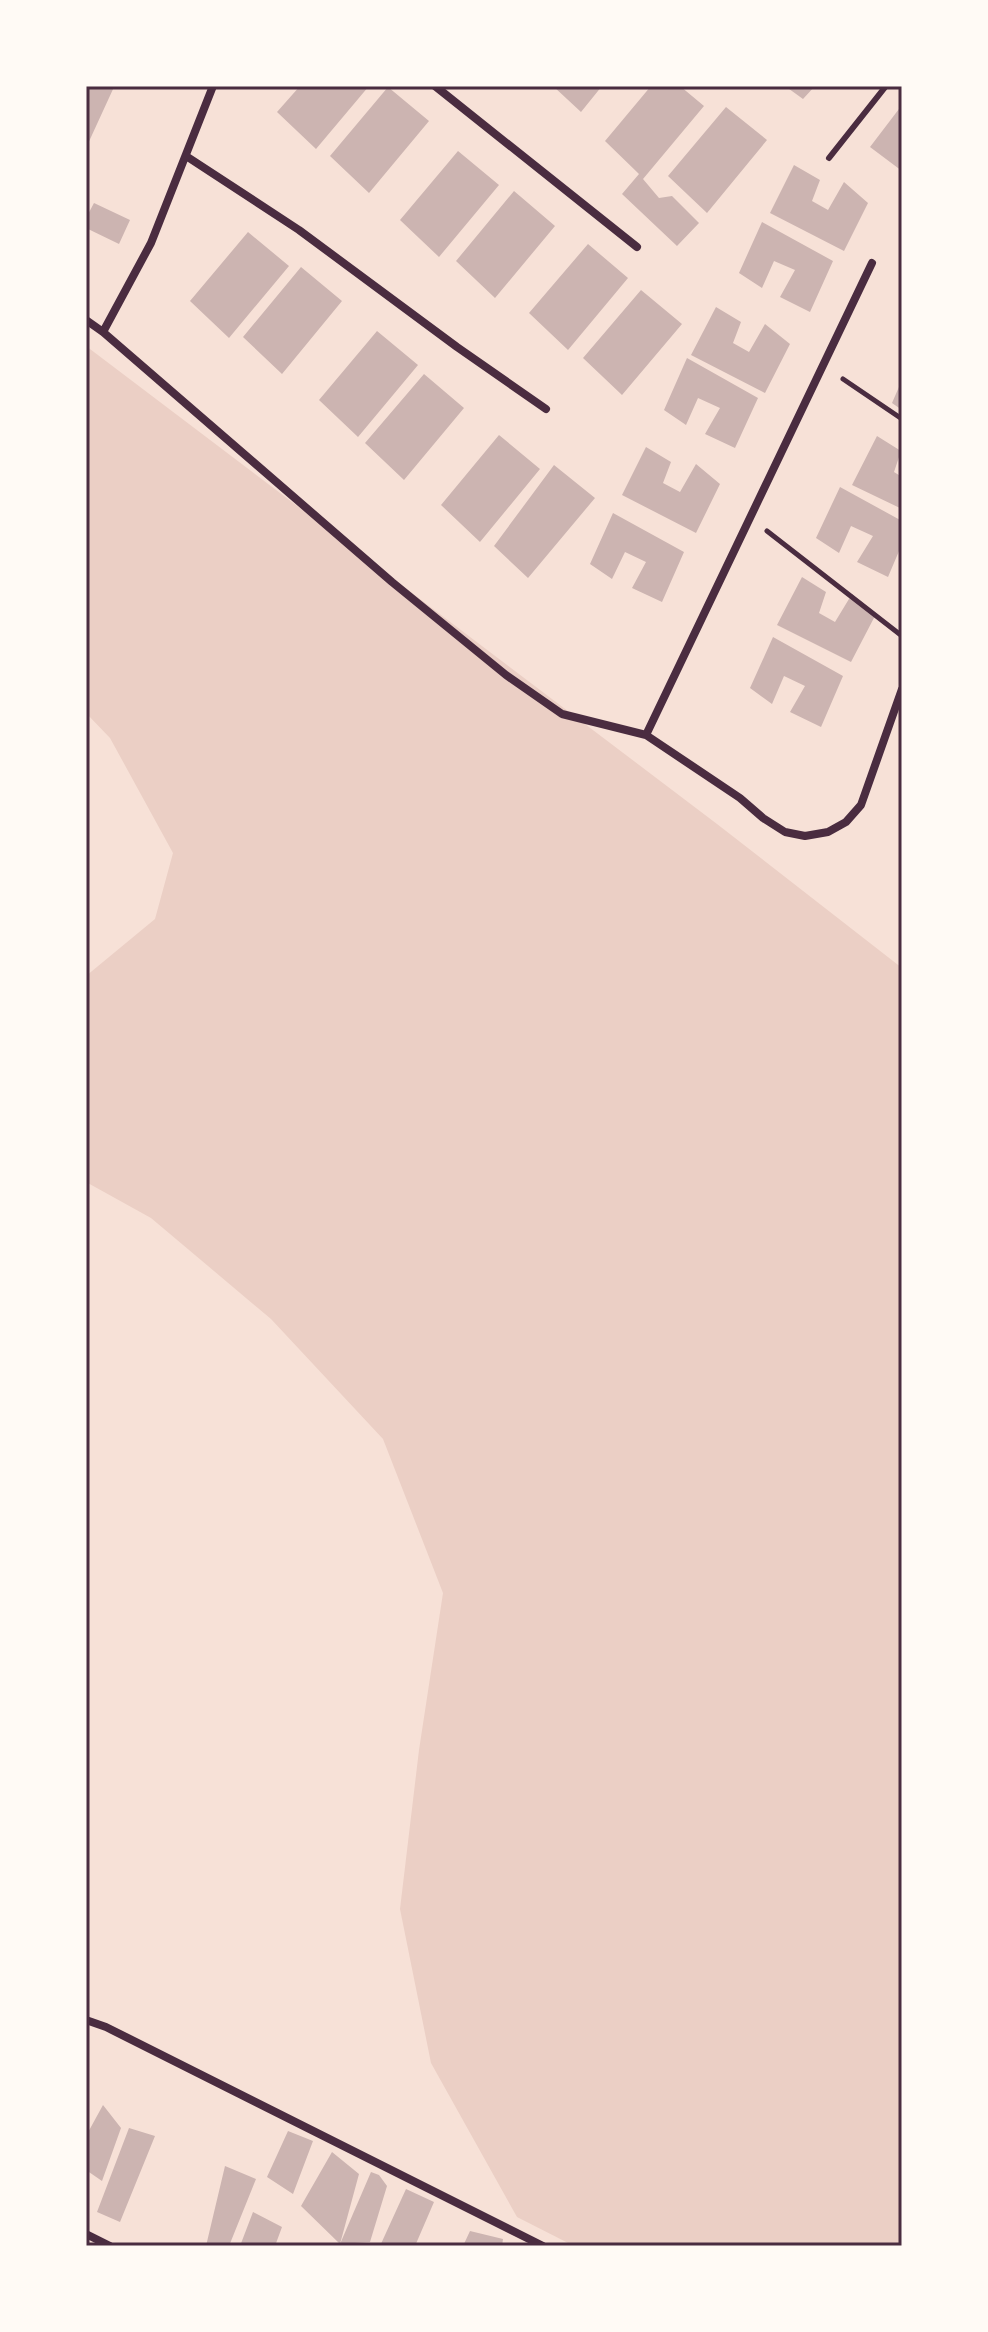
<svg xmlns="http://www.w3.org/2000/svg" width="988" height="2332" viewBox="0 0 988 2332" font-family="'Titillium Web',sans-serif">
	<rect width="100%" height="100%" fill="#f7e1d7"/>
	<path fill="#ebcfc5" d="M86 346 717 824 902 968V2246H574L517 2217 431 2063 400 1909 419 1750 443 1593 383 1439 271 1319 151 1218 86 1182V976L155 919 173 853 110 738 86 713Z"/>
	<path fill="#ccb4b1" d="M86 86 114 87 86 148Z
		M300 86H369L316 149 277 112Z
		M553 86H602L581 112Z
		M651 86H680L704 106 643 179 659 198 672 196 699 223 677 246 622 194 639 174 605 141Z
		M785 86H815L803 99Z
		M388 87 429 121 369 193 330 156Z
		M902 105V171L870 147Z
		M726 107 767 140 707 213 668 176Z
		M458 151 499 185 439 257 400 220Z
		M794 165 820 180 812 201 828 210 844 182 868 203 844 251 770 213Z
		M514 191 555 226 495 298 456 261Z
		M94 203 130 220 119 244 86 228V218Z
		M762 222 833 261 810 312 780 297 795 270 774 261 762 288 739 273Z
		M248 232 289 266 229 338 190 301Z
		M588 244 628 278 568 350 529 313Z
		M301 267 342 301 282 374 243 337Z
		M641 290 682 324 622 395 583 358Z
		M716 307 741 322 733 343 749 352 765 324 790 344 765 393 691 355Z
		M377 331 418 365 358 437 319 400Z
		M687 358 758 398 735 448 705 434 720 408 698 398 686 425 664 410Z
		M424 374 464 408 404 480 365 443Z
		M902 380V410L892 403Z
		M499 435 540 469 480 542 441 505Z
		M877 436 901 451 894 472 902 477V509L852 485Z
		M646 447 671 462 663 483 680 492 696 464 720 484 696 533 622 495Z
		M554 465 595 498 528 578 494 546Z
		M840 487 902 521V544L888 577 857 562 873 536 851 526 839 553 816 538Z
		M613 513 684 552 662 602 632 588 646 562 625 552 612 579 590 564Z
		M802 577 826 592 819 613 835 622 852 594 876 614 851 662 777 625Z
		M773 637 843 676 821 727 790 712 805 686 784 676 772 704 750 688Z
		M103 2105 121 2128 102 2181 86 2170V2136Z
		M129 2128 155 2136 120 2222 97 2212Z
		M288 2131 313 2141 293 2194 267 2177Z
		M332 2152 359 2174 340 2244 371 2172 379 2175 387 2186 370 2242 340 2244 301 2206Z
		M225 2166 256 2179 229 2246H206Z
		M406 2189 434 2202 415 2246H380Z
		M253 2212 282 2227 275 2246H240Z
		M470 2231 503 2239 502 2246H463Z"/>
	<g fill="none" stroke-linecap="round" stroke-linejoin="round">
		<path stroke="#4a2c40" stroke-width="5" d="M843 379 902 419
			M767 531 902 636"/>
		<path stroke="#4a2c40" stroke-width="6" d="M829 158 886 86"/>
		<path stroke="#4a2c40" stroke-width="8" d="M435 86 637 247
			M186 156 299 230 457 347 546 409
			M872 263 646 735 740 798 763 818 785 832 805 836 828 832 846 822 861 805 902 689
			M86 320 103 332 392 582 506 675 562 714 646 735
			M103 332 151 243 213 86
			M86 2020 106 2027 543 2246
			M86 2234 110 2246"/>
	</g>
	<rect width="988" height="2332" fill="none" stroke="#fffaf5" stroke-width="176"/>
	<rect x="88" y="88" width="812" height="2156" fill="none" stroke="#4a2c40" stroke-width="3"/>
</svg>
